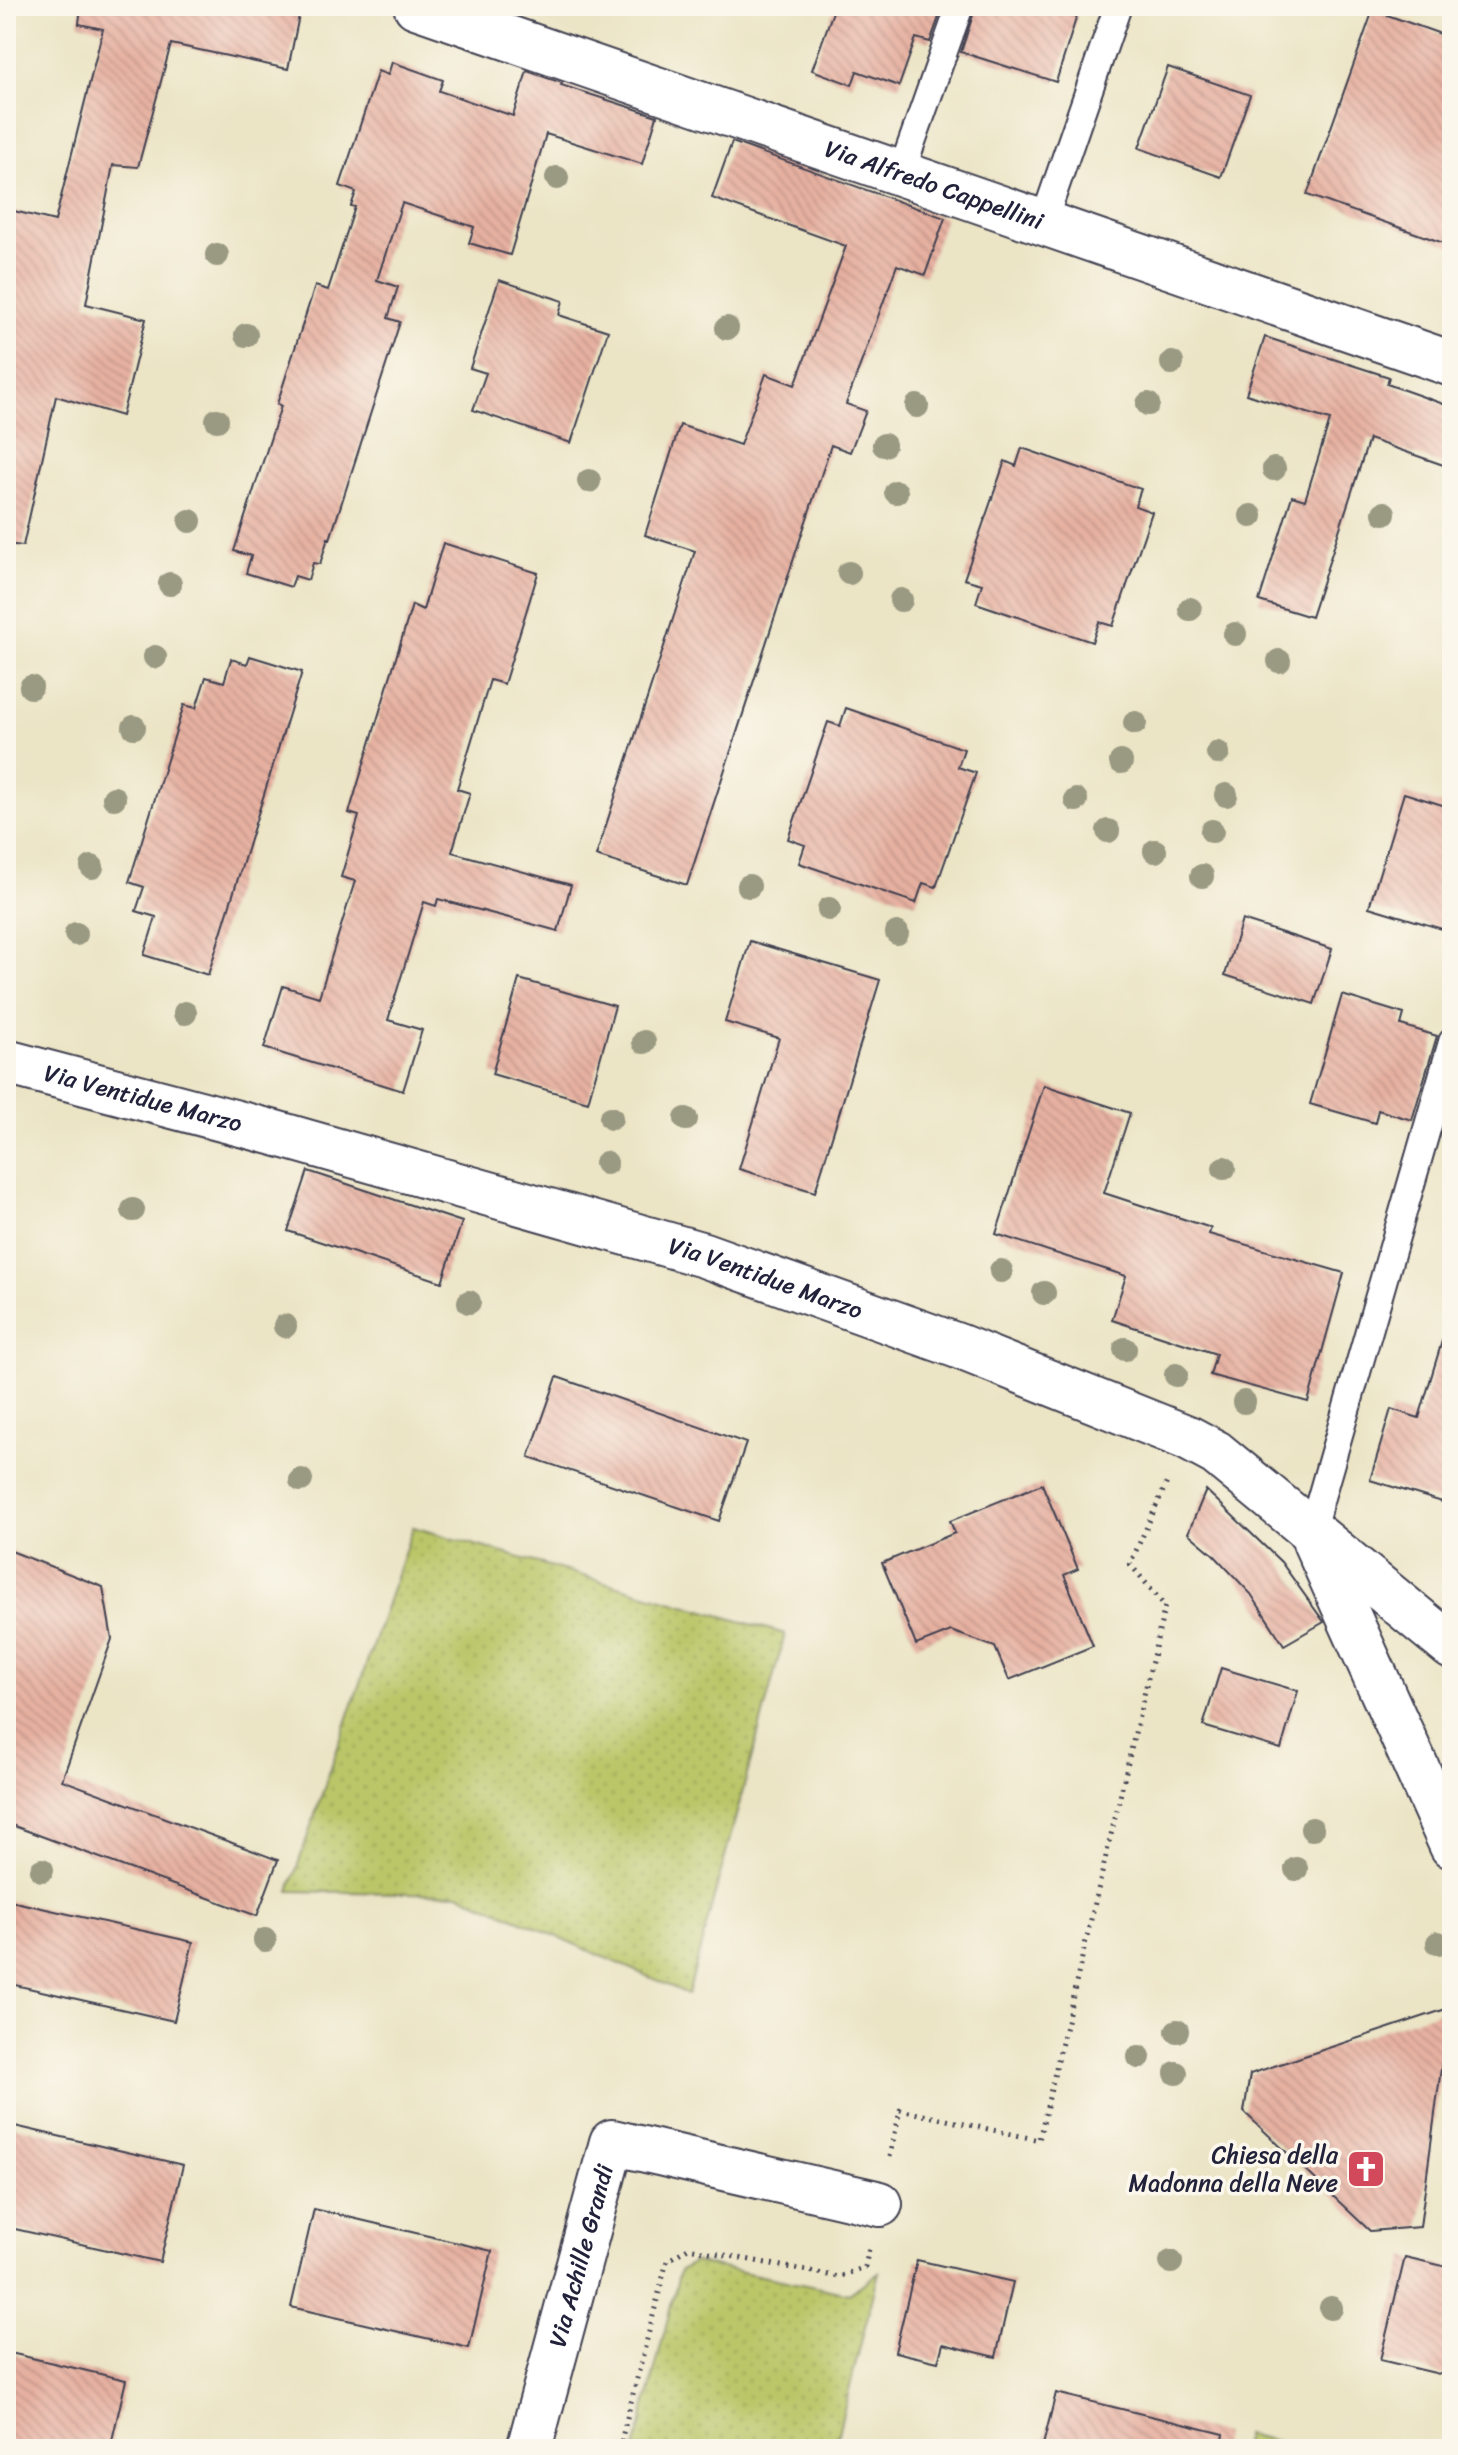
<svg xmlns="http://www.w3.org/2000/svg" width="1458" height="2455" viewBox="0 0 1458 2455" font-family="Sriracha,sans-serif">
	<defs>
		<pattern id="grass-dots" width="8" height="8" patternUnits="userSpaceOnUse" patternTransform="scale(2)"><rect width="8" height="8" fill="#bac668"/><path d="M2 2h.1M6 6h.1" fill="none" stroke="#a0aa5b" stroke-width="1.8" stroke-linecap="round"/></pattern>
		<pattern id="building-back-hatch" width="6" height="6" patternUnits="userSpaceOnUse" patternTransform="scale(2)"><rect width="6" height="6" fill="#e6b0a0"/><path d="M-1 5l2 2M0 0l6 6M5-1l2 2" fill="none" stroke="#c5978b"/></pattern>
	</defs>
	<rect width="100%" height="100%" fill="#fbf7ec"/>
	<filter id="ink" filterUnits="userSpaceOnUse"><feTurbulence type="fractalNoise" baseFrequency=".0125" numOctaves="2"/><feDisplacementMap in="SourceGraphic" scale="16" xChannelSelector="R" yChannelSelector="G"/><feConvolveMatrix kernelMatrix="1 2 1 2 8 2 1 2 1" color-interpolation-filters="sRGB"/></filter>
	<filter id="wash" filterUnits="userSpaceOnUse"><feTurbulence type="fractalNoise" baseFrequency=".006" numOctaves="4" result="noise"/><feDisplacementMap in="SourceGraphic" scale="32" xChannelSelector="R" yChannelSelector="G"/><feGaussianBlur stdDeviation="1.8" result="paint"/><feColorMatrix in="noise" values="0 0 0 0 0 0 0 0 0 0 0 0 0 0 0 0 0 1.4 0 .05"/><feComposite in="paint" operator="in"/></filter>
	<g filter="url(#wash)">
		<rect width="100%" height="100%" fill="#ebe4c5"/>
		<path fill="url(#grass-dots)" stroke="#6e7452" stroke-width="2" d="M413 1527 785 1634 688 1994 460 1894 289 1891Z
			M694 2262 849 2294 879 2272 834 2449H635L680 2270Z"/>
		<path fill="#bac668" stroke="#6e7452" stroke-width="2" d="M1245 2434 1309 2449H1242Z"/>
		<g id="blocks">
			<path fill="url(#building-back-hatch)" d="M81 6H301L288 69 171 44 138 167 113 165 86 304 146 319 122 416 56 396 23 546 6 544V209L55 221 103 29 79 24Z
				M835 6H943L930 42 916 38 899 86 857 71 852 85 812 70Z
				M976 6H1080L1056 82 961 52Z
				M1373 10 1452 38V246L1307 195Z
				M392 62 443 80 439 91 513 116 527 71 562 83 561 85 657 116 642 164 546 134 510 255 469 243 474 227 402 203 377 280 398 287 388 318 400 322 330 539 328 538 320 564 313 563 308 580 295 576 291 587 246 573 251 556 234 551 281 406 277 404 315 286 328 290 355 207 351 206 356 192 340 186 378 71 388 75Z
				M1168 67 1250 95 1221 177 1139 148Z
				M732 142 945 218 925 275 897 265 846 404 866 411 850 452 831 445 687 885 596 856 695 551 645 535 680 425 740 445 766 374 795 385 846 246 712 198Z
				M499 280 563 301 559 315 608 331 571 443 473 410 486 373 470 368Z
				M1265 337 1389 377 1387 384 1452 407V468L1369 439 1311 617 1259 601 1292 496 1305 500 1330 420 1246 394Z
				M1022 448 1141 489 1135 506 1152 512 1113 626 1099 622 1092 642 976 603 982 584 964 579 1005 461 1016 466Z
				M443 543 538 573 504 684 490 680 457 789 470 793 452 852 571 885 558 931 438 899 436 906 424 902 388 1020 422 1030 403 1091 264 1048 283 986 319 997 355 881 341 877 359 816 349 813 412 605 423 610Z
				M250 656 302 672 208 975 144 955 156 917 136 911 144 887 129 882 184 705 196 708 206 677 224 682 231 659 247 664Z
				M846 708 964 749 958 767 976 773 936 887 923 883 916 903 799 863 805 845 788 839 828 722 840 726Z
				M1404 793 1452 808V932L1369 907Z
				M1242 920 1332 949 1314 1004 1225 975Z
				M750 941 880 980 815 1192 739 1169 779 1038 725 1022Z
				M519 979 615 1006 588 1102 492 1074Z
				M1342 995 1404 1014 1401 1025 1437 1036 1412 1120 1378 1110 1375 1123 1310 1104Z
				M1044 1085 1130 1113 1104 1193 1211 1228 1209 1234 1344 1273 1308 1402 1210 1375 1216 1354 1112 1320 1126 1276 996 1234Z
				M308 1171 462 1222 442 1282 288 1231Z
				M1442 1341 1452 1343V1505L1370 1480 1391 1409 1419 1418Z
				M557 1377 746 1443 719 1521 529 1457Z
				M1042 1484 1078 1569 1064 1575 1093 1646 1009 1680 995 1647 951 1631 916 1645 882 1563 955 1533 950 1521Z
				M1206 1490 1281 1562 1324 1622 1284 1645 1251 1594 1213 1554 1188 1533Z
				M6 1549 103 1587 112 1639 62 1780 278 1860 257 1916 6 1823Z
				M1221 1668 1298 1691 1281 1749 1203 1726Z
				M6 1900 193 1942 174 2021 6 1983Z
				M1449 2008 1420 2227 1370 2231 1244 2112 1250 2074Z
				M6 2124 183 2165 160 2262 6 2227Z
				M314 2209 492 2251 469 2348 291 2307Z
				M1405 2257 1452 2268V2377L1380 2360Z
				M917 2260 1013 2282 996 2357 943 2344 938 2362 895 2352Z
				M6 2352 126 2380 110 2449H6Z
				M1056 2393 1224 2434 1222 2449H1042Z"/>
		</g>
	</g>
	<g filter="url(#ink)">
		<use href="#blocks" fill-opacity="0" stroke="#403f50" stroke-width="2"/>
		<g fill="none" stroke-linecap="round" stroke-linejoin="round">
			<defs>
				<path id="lane" d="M901 173 960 6
					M1043 223 1118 6
					M1311 1532 1452 1042"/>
				<g id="street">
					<path id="s1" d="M416 6 1452 364"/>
					<path id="s2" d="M6 1062 275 1133 704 1255 958 1346 1188 1438 1216 1453 1452 1647"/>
					<path d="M1315 1542 1452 1846"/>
					<path id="s3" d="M529 2449 612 2142 880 2204"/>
				</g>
			</defs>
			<use href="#lane" stroke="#403f50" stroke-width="30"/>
			<use href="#street" stroke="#403f50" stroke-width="48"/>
			<path stroke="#403f50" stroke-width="5" stroke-dasharray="2 6" stroke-linecap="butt" d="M890 2157 900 2110 1039 2140 1165 1606 1130 1564 1168 1480
				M619 2449 667 2261 688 2248 839 2277 865 2267 869 2248"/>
			<use href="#lane" stroke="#fff" stroke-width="26"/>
			<use href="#street" stroke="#fff" stroke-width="44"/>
		</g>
		<g fill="#9a9982">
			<circle cx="557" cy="178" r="12"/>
			<circle cx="217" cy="255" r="12"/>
			<circle cx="727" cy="328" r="12"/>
			<circle cx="246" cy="335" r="12"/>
			<circle cx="1172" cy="363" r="12"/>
			<circle cx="1148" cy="404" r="12"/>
			<circle cx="917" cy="406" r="12"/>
			<circle cx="217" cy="420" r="12"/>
			<circle cx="884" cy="445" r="12"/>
			<circle cx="1274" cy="469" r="12"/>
			<circle cx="589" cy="481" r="12"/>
			<circle cx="896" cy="492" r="12"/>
			<circle cx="1384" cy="513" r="12"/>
			<circle cx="1251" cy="516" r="12"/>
			<circle cx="190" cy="521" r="12"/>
			<circle cx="849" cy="573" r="12"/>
			<circle cx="170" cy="584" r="12"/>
			<circle cx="901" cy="600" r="12"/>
			<circle cx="1190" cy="609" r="12"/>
			<circle cx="1235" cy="634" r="12"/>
			<circle cx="155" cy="657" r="12"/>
			<circle cx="1279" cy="661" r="12"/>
			<circle cx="31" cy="687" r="12"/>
			<circle cx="1135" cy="723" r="12"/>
			<circle cx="134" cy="727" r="12"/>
			<circle cx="1218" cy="753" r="12"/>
			<circle cx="1121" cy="762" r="12"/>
			<circle cx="1226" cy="795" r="12"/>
			<circle cx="114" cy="798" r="12"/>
			<circle cx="1076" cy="800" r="12"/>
			<circle cx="1108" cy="831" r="12"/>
			<circle cx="1212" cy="831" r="12"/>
			<circle cx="1155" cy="851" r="12"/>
			<circle cx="92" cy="867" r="12"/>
			<circle cx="1202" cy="876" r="12"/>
			<circle cx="749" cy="886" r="12"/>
			<circle cx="829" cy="909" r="12"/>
			<circle cx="897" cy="933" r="12"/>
			<circle cx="76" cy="934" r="12"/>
			<circle cx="185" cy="1013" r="12"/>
			<circle cx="644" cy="1042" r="12"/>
			<circle cx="611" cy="1118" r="12"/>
			<circle cx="686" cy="1119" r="12"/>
			<circle cx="606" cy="1163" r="12"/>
			<circle cx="1224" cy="1168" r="12"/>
			<circle cx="133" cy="1210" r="12"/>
			<circle cx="1001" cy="1271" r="12"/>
			<circle cx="1044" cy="1293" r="12"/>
			<circle cx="469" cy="1302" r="12"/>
			<circle cx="285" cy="1326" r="12"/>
			<circle cx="1125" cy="1349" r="12"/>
			<circle cx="1176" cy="1375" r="12"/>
			<circle cx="1244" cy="1402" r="12"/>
			<circle cx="301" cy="1480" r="12"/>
			<circle cx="1312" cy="1829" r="12"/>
			<circle cx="1296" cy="1869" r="12"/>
			<circle cx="42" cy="1870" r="12"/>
			<circle cx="265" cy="1940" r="12"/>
			<circle cx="1438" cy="1943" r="12"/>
			<circle cx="1177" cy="2031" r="12"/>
			<circle cx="1139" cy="2057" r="12"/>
			<circle cx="1176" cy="2073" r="12"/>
			<circle cx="1171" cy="2262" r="12"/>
			<circle cx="1331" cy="2308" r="12"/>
		</g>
	</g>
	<defs>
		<symbol id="church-square" viewBox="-11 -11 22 22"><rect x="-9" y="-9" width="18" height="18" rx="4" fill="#d1495b" stroke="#fbf7ec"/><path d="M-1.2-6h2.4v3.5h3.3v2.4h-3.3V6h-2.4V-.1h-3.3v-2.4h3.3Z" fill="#fff"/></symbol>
	</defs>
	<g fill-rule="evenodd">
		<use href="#church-square" x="1344" y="2147" width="44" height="44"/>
	</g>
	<g text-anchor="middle" stroke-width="7" stroke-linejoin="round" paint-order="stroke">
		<g font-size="24" fill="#22223b" stroke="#fbf7ec">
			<text dy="8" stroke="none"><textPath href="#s1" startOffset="548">Via Alfredo Cappellini</textPath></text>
			<text dy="8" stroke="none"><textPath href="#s2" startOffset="142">Via Ventidue Marzo</textPath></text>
			<text dy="8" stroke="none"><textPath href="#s2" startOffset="790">Via Ventidue Marzo</textPath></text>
			<text dy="8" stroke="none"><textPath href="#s3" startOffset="200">Via Achille Grandi</textPath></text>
		</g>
		<g font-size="24" fill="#22223b" stroke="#fbf7ec" text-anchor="end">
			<text x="1338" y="2163">Chiesa della<tspan x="1338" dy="28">Madonna della Neve</tspan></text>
		</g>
	</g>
	<rect width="1458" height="2455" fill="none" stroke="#fbf7ec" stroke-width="32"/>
</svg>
